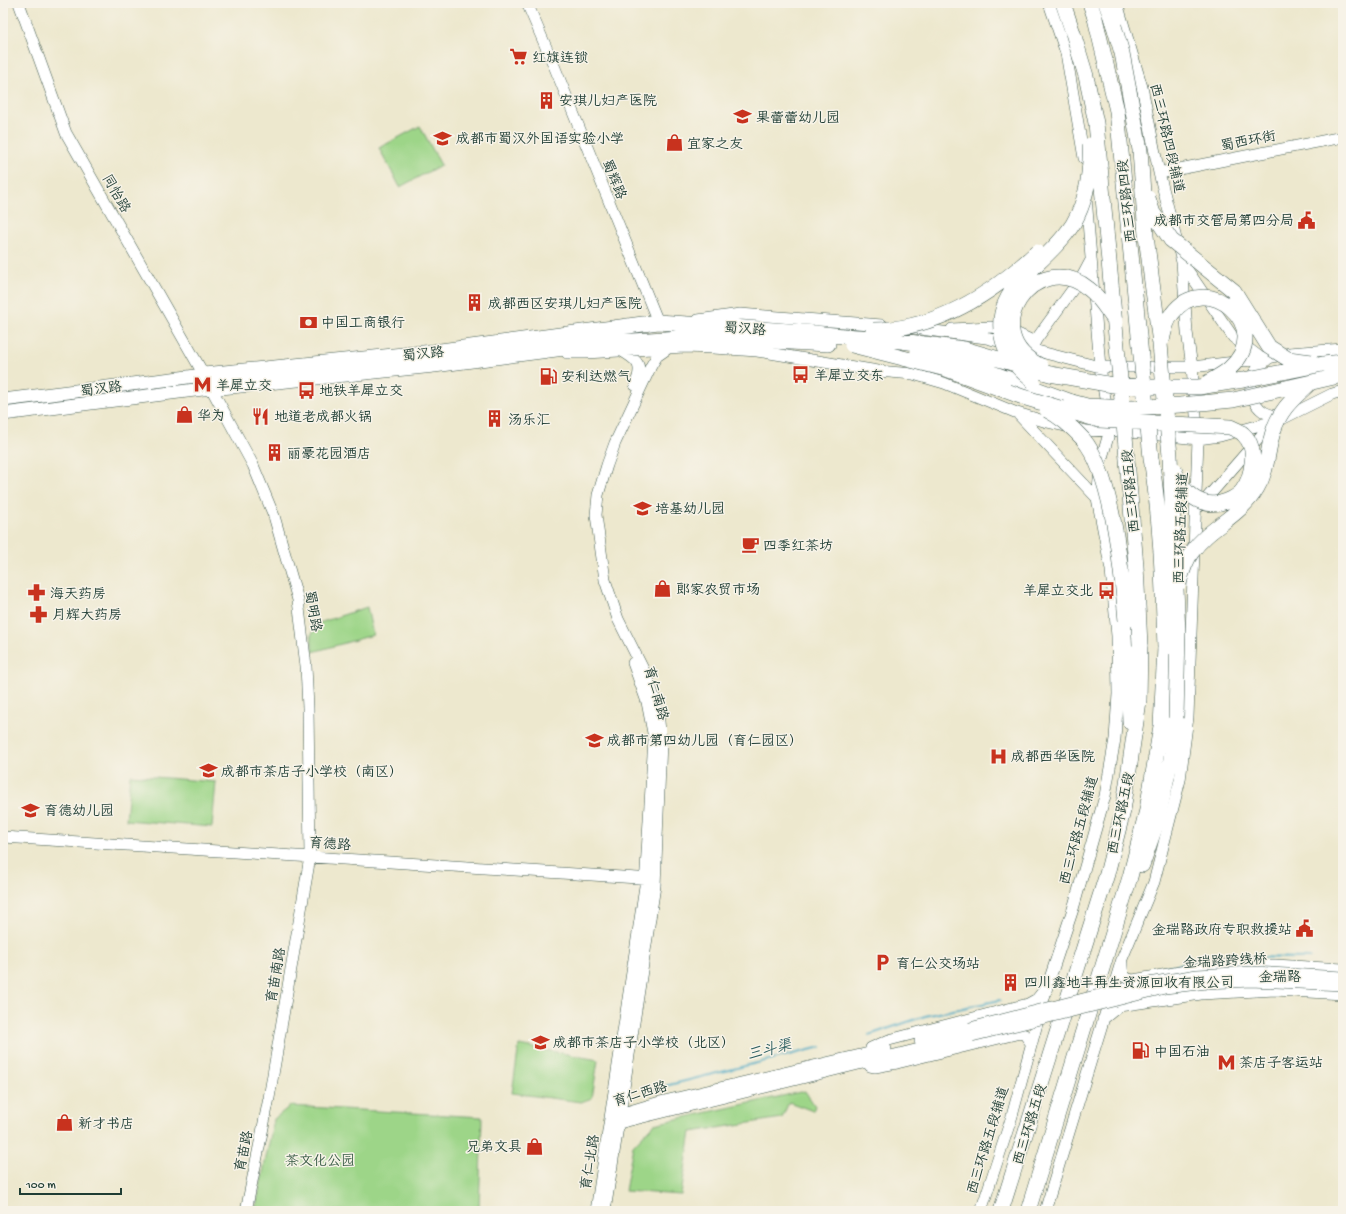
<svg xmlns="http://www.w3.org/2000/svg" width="1346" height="1214" viewBox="0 0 1346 1214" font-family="'Gochi Hand','LXGW WenKai TC',sans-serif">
	<rect width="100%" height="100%" fill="#f7f3e8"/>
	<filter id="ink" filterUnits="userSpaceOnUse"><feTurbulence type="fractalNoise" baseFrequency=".025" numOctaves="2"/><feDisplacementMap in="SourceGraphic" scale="8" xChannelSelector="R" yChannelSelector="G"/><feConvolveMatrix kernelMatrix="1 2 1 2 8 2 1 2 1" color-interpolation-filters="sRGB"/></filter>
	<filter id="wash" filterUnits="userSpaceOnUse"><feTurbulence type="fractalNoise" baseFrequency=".012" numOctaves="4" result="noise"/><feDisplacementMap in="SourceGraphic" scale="16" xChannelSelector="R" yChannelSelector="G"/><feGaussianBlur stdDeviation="0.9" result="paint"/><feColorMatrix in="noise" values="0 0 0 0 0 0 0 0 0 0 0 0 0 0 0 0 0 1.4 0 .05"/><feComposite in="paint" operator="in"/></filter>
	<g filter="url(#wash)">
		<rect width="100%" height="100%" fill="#ede8ce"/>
		<path fill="#9dd588" stroke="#5e895e" d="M420 126 441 165 400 187 379 148Z
			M367 607 373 635 313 652 311 635 319 623Z
			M130 775 216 782 212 827 126 820Z
			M519 1045 598 1060 592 1098 581 1102 512 1093Z
			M805 1091 815 1106 813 1111 789 1102 782 1118 691 1132 681 1195 625 1191 633 1146 654 1124Z
			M290 1106 482 1117 479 1211H255L274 1119Z"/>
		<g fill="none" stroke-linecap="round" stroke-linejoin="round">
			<path stroke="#44a9c4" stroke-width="2" d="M1163 967 1230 957 1310 958
				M869 1035 925 1016 1000 1000
				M653 1089 821 1047"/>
		</g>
	</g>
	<g filter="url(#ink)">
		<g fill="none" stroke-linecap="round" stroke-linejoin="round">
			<defs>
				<path id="secondary" d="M19 3 66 133 204 375 253 465 274 516 298 600 306 666 308 708 310 857 269 1098 246 1211
					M527 3 555 68 658 322
					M1049 3 1066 53 1084 158
					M1159 173 1343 137
					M1182 262 1233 337 1262 359
					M698 320 740 314 882 325
					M913 328 986 338 1100 367H1192L1269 358 1289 353 1343 349
					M952 329 990 327 1007 329 1035 342
					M1030 348 1083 275 1091 260
					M620 350C638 360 644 365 635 385
					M567 353H586L684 347 713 348 757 351 878 371 913 374 944 383 1017 413 1047 422 1087 431 1110 430 1198 439 1220 436 1282 419
					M1269 358C1263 363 1255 369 1252 377 1248 389 1253 405 1264 412 1270 415 1276 416 1282 419
					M1017 413 1097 498
					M1200 506 1266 430 1282 419 1332 394 1343 391
					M3 837 653 879
					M1122 963C1122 973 1123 979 1133 980L1221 965H1275L1343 969
					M1103 1019 1119 1006 1201 994 1275 990 1343 994
					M920 1041 970 1028
					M871 1048 889 1040 1028 1004 1037 999 1045 989
					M870 1066 875 1067 897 1063 1020 1033 1025 1035 1031 1043
					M613 1116 660 1102 886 1049
					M614 1120 619 1123 972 1036
					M596 1211 645 886 654 738 647 702 633 663
					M605 1211 655 886 661 742 658 711 649 681 618 619 605 580 596 515 598 495 607 465 615 443 651 366 657 356 670 347
					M981 1211 1012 1116 1047 987 1073 909 1105 796 1115 739 1118 694 1117 636 1111 570 1097 498 1101 461 1110 430 1100 367 1086 197
					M1045 1211 1122 959 1154 882 1180 780 1188 717 1198 439 1192 367 1187 332 1182 262 1159 173 1142 87 1117 3"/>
				<path id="primary" d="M3 400 204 375
					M3 414 211 388"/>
				<path id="highway" d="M1063 3 1073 33
					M1090 3 1095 18
					M1106 3 1114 26
					M204 375 433 352 658 322 805 332 843 336
					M1006 378 1072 402
					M211 388 434 365 603 343 680 338 735 339 828 344
					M1126 621 1130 722
					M1142 865 1157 822 1171 759 1176 718
					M1001 1211 1107 874 1123 811 1139 701 1140 645
					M1028 1211 1130 877 1147 810 1161 726 1165 648"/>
			</defs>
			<use href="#secondary" stroke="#3e574b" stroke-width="12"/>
			<use href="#primary" stroke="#3e574b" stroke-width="14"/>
			<use href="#highway" stroke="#3e574b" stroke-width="16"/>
			<use href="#secondary" stroke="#fff" stroke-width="11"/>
			<use href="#primary" stroke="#fff" stroke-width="13"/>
			<use href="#highway" stroke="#fff" stroke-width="15"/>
			<defs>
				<path id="secondary-bridge" d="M970 1028 1142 984 1197 975 1252 972 1343 977
					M972 1036 1165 988 1207 983 1251 981 1343 985"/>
				<path id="highway-bridge" d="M1095 18 1117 111 1151 458C1161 521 1163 585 1165 648
					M1114 26 1122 53 1140 150 1146 236 1160 344 1170 456 1178 633 1176 718
					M1073 33 1086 76 1096 123 1122 400 1136 566 1140 645
					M1148 198 1153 213 1171 240 1234 291 1269 347 1288 359 1312 362
					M873 330C936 330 993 293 1037 252
					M843 336 885 339 964 349 1050 374 1113 385 1150 387H1199L1243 380 1323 364 1343 362
					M1162 340C1164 331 1166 321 1172 314 1205 268 1276 326 1230 368 1224 374 1215 378 1207 383
					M852 345 946 369 1023 397 1099 420 1230 427C1234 429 1240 431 1243 434 1251 441 1254 453 1252 463 1251 473 1248 483 1242 491 1238 496 1232 499 1227 501 1201 511 1181 492 1174 469
					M918 351 962 362 1006 378
					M1041 366C974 335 1035 245 1089 289 1100 297 1108 312 1116 322
					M1033 381C999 355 988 317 1019 282 1037 263 1059 246 1073 224 1087 200 1091 172 1090 145
					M1072 402 1087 406 1131 408 1180 405 1233 400 1343 375
					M1047 410C1061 417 1072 427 1083 439 1113 474 1122 574 1126 621
					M1179 583C1182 572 1185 561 1192 552 1209 527 1240 517 1257 488 1268 470 1267 451 1273 432 1280 409 1293 399 1309 384"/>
			</defs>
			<use href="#secondary-bridge" stroke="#3e574b" stroke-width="12" stroke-linecap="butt"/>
			<use href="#highway-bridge" stroke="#3e574b" stroke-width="16" stroke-linecap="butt"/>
			<use href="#secondary-bridge" stroke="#fff" stroke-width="11"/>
			<use href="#highway-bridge" stroke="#fff" stroke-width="15"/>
		</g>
	</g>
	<defs>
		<symbol id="supermarket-bare" viewBox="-9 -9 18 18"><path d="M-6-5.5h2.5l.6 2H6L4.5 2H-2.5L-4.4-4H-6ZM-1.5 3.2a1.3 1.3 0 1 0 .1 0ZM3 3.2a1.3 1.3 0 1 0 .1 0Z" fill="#c8321e" stroke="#f7f3e8" stroke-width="2.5" paint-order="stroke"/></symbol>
		<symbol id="building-bare" viewBox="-9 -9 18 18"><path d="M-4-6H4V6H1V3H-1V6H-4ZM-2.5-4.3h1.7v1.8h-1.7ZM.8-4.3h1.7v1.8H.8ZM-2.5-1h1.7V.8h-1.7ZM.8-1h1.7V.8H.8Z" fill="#c8321e" stroke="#f7f3e8" stroke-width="2.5" paint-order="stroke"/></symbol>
		<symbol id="school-bare" viewBox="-9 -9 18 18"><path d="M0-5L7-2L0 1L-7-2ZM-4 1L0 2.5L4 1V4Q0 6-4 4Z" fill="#c8321e" stroke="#f7f3e8" stroke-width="2.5" paint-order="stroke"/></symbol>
		<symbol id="shop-bare" viewBox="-9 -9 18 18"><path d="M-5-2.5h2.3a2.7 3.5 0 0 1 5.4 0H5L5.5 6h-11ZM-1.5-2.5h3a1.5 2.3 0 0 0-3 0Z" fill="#c8321e" stroke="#f7f3e8" stroke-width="2.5" paint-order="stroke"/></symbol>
		<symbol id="civic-bare" viewBox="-9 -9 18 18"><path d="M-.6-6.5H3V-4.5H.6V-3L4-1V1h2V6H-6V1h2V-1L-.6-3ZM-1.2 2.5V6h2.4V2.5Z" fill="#c8321e" stroke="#f7f3e8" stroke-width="2.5" paint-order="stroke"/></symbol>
		<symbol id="bank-bare" viewBox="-9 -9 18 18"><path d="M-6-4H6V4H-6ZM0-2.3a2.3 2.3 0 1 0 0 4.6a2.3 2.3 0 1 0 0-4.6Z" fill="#c8321e" stroke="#f7f3e8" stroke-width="2.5" paint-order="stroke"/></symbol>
		<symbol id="bus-bare" viewBox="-9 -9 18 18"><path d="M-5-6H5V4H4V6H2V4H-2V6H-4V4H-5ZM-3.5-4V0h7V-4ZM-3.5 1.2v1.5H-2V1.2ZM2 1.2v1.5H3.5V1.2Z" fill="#c8321e" stroke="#f7f3e8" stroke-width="2.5" paint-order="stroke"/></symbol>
		<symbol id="fuel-bare" viewBox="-9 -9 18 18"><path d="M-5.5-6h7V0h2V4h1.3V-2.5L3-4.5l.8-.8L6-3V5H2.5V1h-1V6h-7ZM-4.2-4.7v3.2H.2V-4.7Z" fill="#c8321e" stroke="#f7f3e8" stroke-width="2.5" paint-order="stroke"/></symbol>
		<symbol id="metro-bare" viewBox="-9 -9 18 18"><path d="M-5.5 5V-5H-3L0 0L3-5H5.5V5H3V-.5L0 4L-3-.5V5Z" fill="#c8321e" stroke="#f7f3e8" stroke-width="2.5" paint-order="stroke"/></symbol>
		<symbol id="restaurant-bare" viewBox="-9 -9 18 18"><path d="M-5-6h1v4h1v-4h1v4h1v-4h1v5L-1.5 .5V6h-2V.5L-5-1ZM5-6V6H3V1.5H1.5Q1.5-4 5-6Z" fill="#c8321e" stroke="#f7f3e8" stroke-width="2.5" paint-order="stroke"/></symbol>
		<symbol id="cafe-bare" viewBox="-9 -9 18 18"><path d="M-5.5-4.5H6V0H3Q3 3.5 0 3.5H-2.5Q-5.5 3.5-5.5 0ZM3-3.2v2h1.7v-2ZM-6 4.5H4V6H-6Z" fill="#c8321e" stroke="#f7f3e8" stroke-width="2.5" paint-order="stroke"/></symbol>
		<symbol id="pharmacy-bare" viewBox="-9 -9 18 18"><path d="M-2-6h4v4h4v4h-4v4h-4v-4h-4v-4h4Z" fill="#c8321e" stroke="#f7f3e8" stroke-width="2.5" paint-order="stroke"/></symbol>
		<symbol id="hospital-bare" viewBox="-9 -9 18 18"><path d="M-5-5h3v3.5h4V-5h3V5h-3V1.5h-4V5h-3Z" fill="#c8321e" stroke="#f7f3e8" stroke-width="2.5" paint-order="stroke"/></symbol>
		<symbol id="parking-bare" viewBox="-9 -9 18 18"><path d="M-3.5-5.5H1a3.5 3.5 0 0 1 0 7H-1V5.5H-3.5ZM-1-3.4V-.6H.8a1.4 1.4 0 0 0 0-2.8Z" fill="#c8321e" stroke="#f7f3e8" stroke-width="2.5" paint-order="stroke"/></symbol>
	</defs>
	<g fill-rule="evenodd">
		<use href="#supermarket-bare" x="506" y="44" width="25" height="25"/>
		<use href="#building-bare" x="534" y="88" width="25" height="25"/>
		<use href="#school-bare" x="730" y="104" width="25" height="25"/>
		<use href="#school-bare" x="430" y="126" width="25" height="25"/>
		<use href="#shop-bare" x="662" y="130" width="25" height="25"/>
		<use href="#civic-bare" x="1294" y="208" width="25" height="25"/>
		<use href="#building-bare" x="462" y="290" width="25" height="25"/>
		<use href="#bank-bare" x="296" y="310" width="25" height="25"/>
		<use href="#bus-bare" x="788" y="362" width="25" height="25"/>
		<use href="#fuel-bare" x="536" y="364" width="25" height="25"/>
		<use href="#metro-bare" x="190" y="372" width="25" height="25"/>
		<use href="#bus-bare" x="294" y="378" width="25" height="25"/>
		<use href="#shop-bare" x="172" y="402" width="25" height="25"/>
		<use href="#restaurant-bare" x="248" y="404" width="25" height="25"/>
		<use href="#building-bare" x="482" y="406" width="25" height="25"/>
		<use href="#building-bare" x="262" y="440" width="25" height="25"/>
		<use href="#school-bare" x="630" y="496" width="25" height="25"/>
		<use href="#cafe-bare" x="738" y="532" width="25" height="25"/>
		<use href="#shop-bare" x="650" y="576" width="25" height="25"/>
		<use href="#bus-bare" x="1094" y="578" width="25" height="25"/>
		<use href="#pharmacy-bare" x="24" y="580" width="25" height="25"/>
		<use href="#pharmacy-bare" x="26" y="602" width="25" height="25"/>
		<use href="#school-bare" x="582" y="728" width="25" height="25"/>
		<use href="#hospital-bare" x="986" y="744" width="25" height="25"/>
		<use href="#school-bare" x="196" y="758" width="25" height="25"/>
		<use href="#school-bare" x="18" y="798" width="25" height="25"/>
		<use href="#civic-bare" x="1292" y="916" width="25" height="25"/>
		<use href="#parking-bare" x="870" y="950" width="25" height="25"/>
		<use href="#building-bare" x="998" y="970" width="25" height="25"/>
		<use href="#school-bare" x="528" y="1030" width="25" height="25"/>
		<use href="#fuel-bare" x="1128" y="1038" width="25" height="25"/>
		<use href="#metro-bare" x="1214" y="1050" width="25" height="25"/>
		<use href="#shop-bare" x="52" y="1110" width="25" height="25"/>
		<use href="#shop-bare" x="522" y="1134" width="25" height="25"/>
	</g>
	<g text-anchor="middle" stroke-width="3" stroke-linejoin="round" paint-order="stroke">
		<g font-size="14" fill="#1f3d34" stroke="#f7f3e8" text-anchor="start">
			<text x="532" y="62">红旗连锁</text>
			<text x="559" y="105">安琪儿妇产医院</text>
			<text x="756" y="122">果蕾蕾幼儿园</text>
			<text x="456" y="143">成都市蜀汉外国语实验小学</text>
			<text x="687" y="148">宜家之友</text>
			<text x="1294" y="225" text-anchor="end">成都市交管局第四分局</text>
			<text x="488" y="308">成都西区安琪儿妇产医院</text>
			<text x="321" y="327">中国工商银行</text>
			<text x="814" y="380">羊犀立交东</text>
			<text x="561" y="381">安利达燃气</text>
			<text x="216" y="390">羊犀立交</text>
			<text x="319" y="395">地铁羊犀立交</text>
			<text x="197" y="420">华为</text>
			<text x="274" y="421">地道老成都火锅</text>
			<text x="508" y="424">汤乐汇</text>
			<text x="287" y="458">丽豪花园酒店</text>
			<text x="655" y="513">培基幼儿园</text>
			<text x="763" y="550">四季红茶坊</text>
			<text x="676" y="594">郎家农贸市场</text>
			<text x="1093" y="595" text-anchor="end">羊犀立交北</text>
			<text x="50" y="598">海天药房</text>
			<text x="52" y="619">月辉大药房</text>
			<text x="607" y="745">成都市第四幼儿园（育仁园区）</text>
			<text x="1011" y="761">成都西华医院</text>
			<text x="221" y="776">成都市茶店子小学校（南区）</text>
			<text x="44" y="815">育德幼儿园</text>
			<text x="1292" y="934" text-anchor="end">金瑞路政府专职救援站</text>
			<text x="896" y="968">育仁公交场站</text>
			<text x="1024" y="987">四川鑫地丰再生资源回收有限公司</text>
			<text x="553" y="1047">成都市茶店子小学校（北区）</text>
			<text x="1154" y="1056">中国石油</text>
			<text x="1239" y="1067">茶店子客运站</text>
			<text x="78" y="1128">新才书店</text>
			<text x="522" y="1151" text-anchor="end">兄弟文具</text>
		</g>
		<g font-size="14" fill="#1f3d34" stroke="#f7f3e8">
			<text transform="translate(1168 138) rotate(77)" y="5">西三环路四段辅道</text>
			<text transform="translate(1248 140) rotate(-11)" y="5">蜀西环街</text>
			<text transform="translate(615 179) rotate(68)" y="5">蜀辉路</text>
			<text transform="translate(117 193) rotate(60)" y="5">同怡路</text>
			<text transform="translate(1126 201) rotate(-96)" y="5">西三环路四段</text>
			<text transform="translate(745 328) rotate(4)" y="5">蜀汉路</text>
			<text transform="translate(423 353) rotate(-6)" y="5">蜀汉路</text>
			<text transform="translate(101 388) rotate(-7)" y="5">蜀汉路</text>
			<text transform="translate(1130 491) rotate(-95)" y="5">西三环路五段</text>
			<text transform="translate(1180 528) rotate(-88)" y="5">西三环路五段辅道</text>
			<text transform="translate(314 611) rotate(80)" y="5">蜀明路</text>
			<text transform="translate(657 693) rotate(74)" y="5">育仁南路</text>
			<text transform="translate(1120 813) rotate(-78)" y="5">西三环路五段</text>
			<text transform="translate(1078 830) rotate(-75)" y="5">西三环路五段辅道</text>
			<text transform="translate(330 843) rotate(4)" y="5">育德路</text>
			<text transform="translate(1225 960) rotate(-3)" y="5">金瑞路跨线桥</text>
			<text transform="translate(275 975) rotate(-80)" y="5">育苗南路</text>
			<text x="1280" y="981">金瑞路</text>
			<text transform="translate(640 1093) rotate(-17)" y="5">育仁西路</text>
			<text transform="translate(1029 1124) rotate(-73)" y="5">西三环路五段</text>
			<text transform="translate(987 1140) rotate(-73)" y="5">西三环路五段辅道</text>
			<text transform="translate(243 1151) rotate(-78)" y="5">育苗路</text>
			<text transform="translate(589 1162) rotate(-81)" y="5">育仁北路</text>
		</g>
		<g font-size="14" fill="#385b45" stroke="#f7f3e8">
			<text x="320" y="1165">茶文化公园</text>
		</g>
		<g font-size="15" font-style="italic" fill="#2a5d5f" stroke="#f7f3e8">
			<text transform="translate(769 1049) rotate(-14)" y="5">三斗渠</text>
		</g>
	</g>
	<rect width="1346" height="1214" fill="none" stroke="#f7f3e8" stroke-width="16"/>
	<path d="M20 1188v6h101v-6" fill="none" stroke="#1f3d34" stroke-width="2"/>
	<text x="26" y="1188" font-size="12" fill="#1f3d34" stroke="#f7f3e8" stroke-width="3" paint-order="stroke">100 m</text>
</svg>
